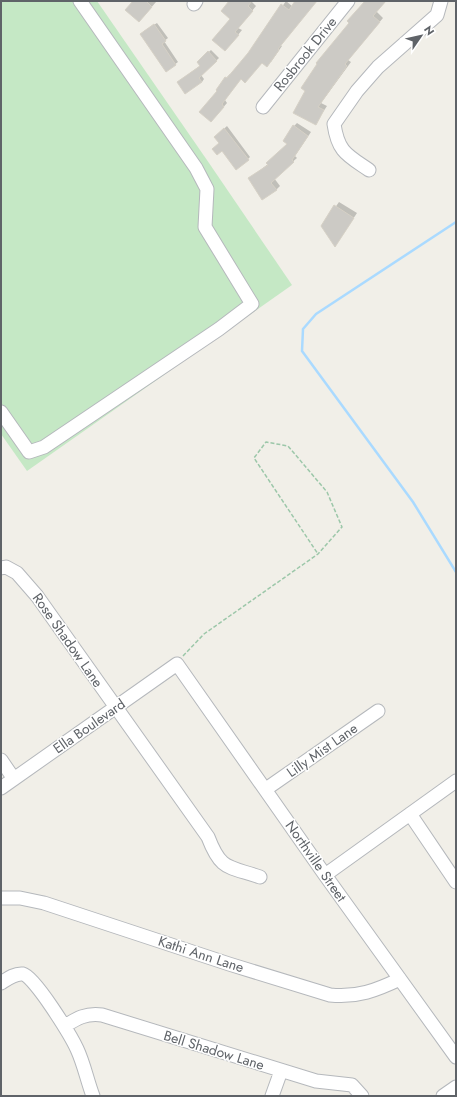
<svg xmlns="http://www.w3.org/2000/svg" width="457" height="1097" viewBox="0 0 457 1097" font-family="Jost,sans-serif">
	<rect width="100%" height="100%" fill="#f1efe8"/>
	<path fill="#c5e8c5" d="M1 1H97L209 163 292 285 27 471 1 434Z"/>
	<path fill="#0003" d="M134 1H154L156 2 143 17Z
		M231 1H251L256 6 238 28 242 30 229 46 232 19Z
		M286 1 292 6 297 1H316L280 45 282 46 271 62H262L241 78 225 100 227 103 214 118 218 90 226 78 230 74 231 75 249 54Z
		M367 1H386L376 11 383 18 348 60 351 62 321 103 327 106 315 124 295 112Z
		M157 23 168 38 164 41 178 62 166 71 144 31Z
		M211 50 219 58 201 75 204 79 202 82H178L201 65 198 62Z
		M297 123 311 132 295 156 297 158 274 178 280 186 276 190 249 179 268 164 288 144 294 126Z
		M227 126 250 157 248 159 221 143 215 137Z
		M339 202 357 213 335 246 322 226Z"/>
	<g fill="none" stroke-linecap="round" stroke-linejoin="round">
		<path stroke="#aadaff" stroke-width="2.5" d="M456 222 316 314 303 329 302 351 413 502 456 572"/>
	</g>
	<path fill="#cccac5" stroke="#d6d1c6" d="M133 1H146L152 7 139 22 125 10Z
		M229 1H252L248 6 253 11 235 32 239 35 225 51 212 40 230 19 221 11Z
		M295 1H317L278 49 279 50 267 67 262 63 245 83 241 79 222 104 224 107 211 122 199 112 217 91 216 90 225 77 227 78 248 53 281 4 289 10Z
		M365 1H386L373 16 380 22 345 64 347 66 318 107 324 110 316 125 293 113 305 91 301 88 317 64 316 63 349 23 347 21Z
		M154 24 166 41 162 44 176 65 166 72 140 34Z
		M208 51 217 61 199 78 202 82 185 94 177 82 200 66 197 62Z
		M293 125 308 136 292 160 294 162 271 183 277 190 262 200 248 178 268 165 266 163 287 144 283 141Z
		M224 128 249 160 236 170 222 151 217 155 212 149 219 143 214 137Z
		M334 205 354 218 335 247 321 226Z"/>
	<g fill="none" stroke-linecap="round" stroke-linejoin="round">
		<defs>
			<path id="minor" d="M194 4 196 1
				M263 107 348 1
				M369 170C347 155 338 152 334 124L357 91 378 67 437 15 441 1
				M1 412 29 452 44 447 219 329 252 304 205 227 207 189 196 168 80 1
				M1 568 6 567 17 573 37 596 208 837C221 871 228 866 260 877
				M1 760 14 779
				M1 788 177 664 325 875 456 1057
				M266 789 378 711
				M410 814 456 882
				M325 875 456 781
				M1 898H20L44 903 229 964 330 995C357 998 377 990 400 979
				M1 983C7 979 15 973 23 974 35 977 71 1036 77 1049 84 1064 87 1080 93 1096
				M65 1026C77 1018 86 1013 102 1015L316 1081 352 1085 362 1096
				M272 1096 281 1071
				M443 1096 456 1087"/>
		</defs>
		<use href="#minor" stroke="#b5b8bc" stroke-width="15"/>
		<path stroke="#9cc7a9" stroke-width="1.5" stroke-dasharray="4 2" stroke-linecap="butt" d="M183 656 204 634 318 554 342 527 327 492 288 446 266 442 254 458 318 554"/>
		<use href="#minor" stroke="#fff" stroke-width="13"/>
	</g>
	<g text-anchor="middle" stroke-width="3" stroke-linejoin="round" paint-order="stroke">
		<g font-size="14" fill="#5f6368" stroke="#fff">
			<text transform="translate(305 54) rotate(-51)" y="5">Rosbrook Drive</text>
			<text transform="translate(68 640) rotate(55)" y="5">Rose Shadow Lane</text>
			<text transform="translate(89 726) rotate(-35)" y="5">Ella Boulevard</text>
			<text transform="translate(322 750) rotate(-35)" y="5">Lilly Mist Lane</text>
			<text transform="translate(316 861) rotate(55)" y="5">Northville Street</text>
			<text transform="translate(201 954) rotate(18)" y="5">Kathi Ann Lane</text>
			<text transform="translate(214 1050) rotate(17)" y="5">Bell Shadow Lane</text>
		</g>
	</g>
	<rect width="457" height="1097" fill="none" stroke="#5f6368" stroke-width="4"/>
	<g transform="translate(421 36) rotate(56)" stroke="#ffffff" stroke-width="3" paint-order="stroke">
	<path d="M0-3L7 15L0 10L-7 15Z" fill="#5f6368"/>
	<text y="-6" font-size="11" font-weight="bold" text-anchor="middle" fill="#5f6368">N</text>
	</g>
</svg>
